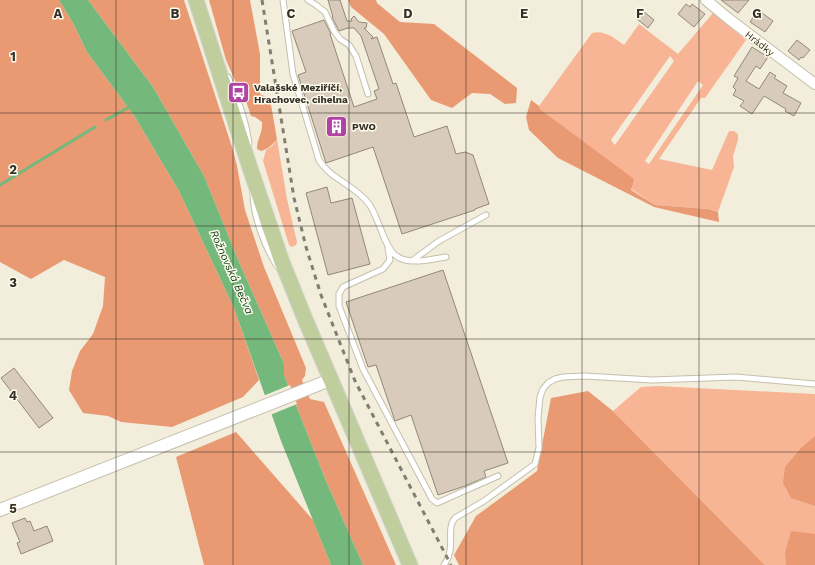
<svg xmlns="http://www.w3.org/2000/svg" width="815" height="565" viewBox="0 0 815 565" font-family="'Work Sans',sans-serif">
	<rect width="100%" height="100%" fill="#f3eedb"/>
	<path fill="#f8b595" fill-rule="evenodd" d="M713 13 746 40 705 98H701L659 159 712 170 729 131H734L738 134V140L733 156 734 167 718 212 708 209 655 205 631 189 633 179 540 109 539 106 592 33C605 30 614 38 624 45L639 24 678 54ZM670 56 674 61 615 145 611 140ZM698 81 703 85 649 164 645 161Z
		M277 139 287 199 297 242 296 245 292 247 289 245 263 161 266 150 273 145Z
		M658 386 815 394V565H765L613 411 641 387Z"/>
	<path fill="#e99a73" d="M0 0H59L73 23 87 52 135 117 179 191 234 308 259 380 243 397 172 427 121 422 108 416 83 413 69 390 72 371 80 351 93 334 103 306 105 277 64 260 31 279 0 262Z
		M88 0H184L233 150 237 166 245 210 264 267 306 368 305 376 302 380 310 399 324 402 396 565H363L326 481 284 375V364L239 262 204 176 153 87Z
		M209 0H250L260 54V94L270 99 277 139C272 145 268 149 261 151L257 149C257 138 263 133 262 122L255 117 251 116 242 89 237 85 226 60Z
		M348 0H376L377 3 400 22 434 24 517 88 516 103 505 104 490 94 472 93 452 108 431 100 384 34 351 7Z
		M531 100 539 106 540 109 634 179 631 190 655 205 708 209 718 212 719 222 654 207 558 158 529 130 526 117Z
		M588 391 613 411 765 565H459L454 555 476 516 537 471 551 398Z
		M236 432 313 520 331 565H204L176 457Z
		M815 436V506L791 498 783 483 785 467 801 448Z
		M791 531 815 534V565H786L785 553Z"/>
	<path fill="#74b87c" d="M59 0H88L153 87 204 176 239 262 284 364V375L326 481 363 565H331L281 441 234 308 179 191 135 117 87 52 73 23Z"/>
	<path fill="#f3eedb" d="M290 385 297 404 270 415 263 396Z"/>
	<g fill="none" stroke-linecap="round" stroke-linejoin="round">
		<path stroke="#74b87c" stroke-width="3" d="M106 120 131 106
			M0 185 95 127"/>
	</g>
	<path fill="#d8cbbb" stroke="#948879" d="M328 0H340L347 21H352L351 19 354 16 359 22 367 23 366 28H364L373 37 371 39 377 37 393 84 396 83 414 137 447 126 456 154 465 152 473 155 489 204 475 209V210L402 234 373 147 326 163 298 75 306 72 292 31 324 20 331 34H330L354 107 377 99 374 91 379 89 361 36 354 28H348L339 31 332 17H333Z
		M721 0H749L738 13Z
		M686 4 690 7 692 4 705 14 694 27 678 14Z
		M758 10 773 21 765 32 750 22Z
		M643 11 654 20 648 28 637 19Z
		M797 40 810 50 803 58 801 57 799 60 788 51Z
		M752 47 768 57 760 69 756 66 746 81 759 89 770 72 776 76 774 78 787 86 783 93 801 103 794 116 785 111 786 109 764 96 752 114 740 106 744 101 733 95 736 90 733 87 738 78 734 76Z
		M327 187 331 203 352 198 370 264 328 275 306 193Z
		M443 270 508 463 484 471 486 477 465 486 438 495 411 415 395 421 376 365 368 367 346 302Z
		M14 368 53 418 39 428 1 378Z
		M25 518 27 522 30 521 34 531 47 526 53 541 21 554 17 543 20 542 12 523Z"/>
	<g fill="none" stroke-linecap="round" stroke-linejoin="round">
		<defs>
			<path id="service" d="M283 0 293 74 319 160C330 179 355 185 369 204 378 216 385 248 395 255 408 266 431 259 446 257
				M308 0 316 5 325 12 334 31 340 39 349 45 356 56 368 94
				M228 77C238 98 246 121 249 143
				M253 193C253 216 265 247 277 266
				M388 248 390 260 383 269 343 287 339 294V306L363 369 432 499 437 503 498 476
				M413 260 439 241 486 215
				M444 565C457 548 445 529 455 518L484 501 535 464 539 448 538 418 540 397 543 389 548 383 555 379 563 377 585 376 652 380 736 377 815 384"/>
			<path id="minor" d="M706 0 729 19 815 84"/>
			<path id="tertiary" d="M0 510 330 380"/>
			<path id="primary" d="M196 0 250 168 282 262 305 319 410 565"/>
		</defs>
		<use href="#service" stroke="#c4c0ad" stroke-width="7"/>
		<use href="#minor" stroke="#c4c0ad" stroke-width="12"/>
		<use href="#tertiary" stroke="#c4c0ad" stroke-width="14"/>
		<use href="#primary" stroke="#d6d6d4" stroke-width="17"/>
		<use href="#service" stroke="#fff" stroke-width="5"/>
		<use href="#minor" stroke="#fff" stroke-width="10"/>
		<use href="#tertiary" stroke="#fff" stroke-width="12"/>
		<use href="#primary" stroke="#c0ce9e" stroke-width="15"/>
		<path stroke="#817e72" stroke-width="3" stroke-dasharray="5 5" stroke-linecap="butt" d="M262 0 294 198 306 247 321 295 355 381 451 565"/>
	</g>
	<path fill="none" stroke="#33312a" stroke-width="1" stroke-opacity="0.55" d="M116 0V565M233 0V565M349 0V565M466 0V565M582 0V565M699 0V565M0 113H815M0 226H815M0 339H815M0 452H815"/>
	<defs>
		<symbol id="bus-square" viewBox="-11 -11 22 22"><rect x="-9" y="-9" width="18" height="18" rx="4" fill="#af44a4" stroke="#fffcec"/><path d="M-5-6H5V4H4V6H2V4H-2V6H-4V4H-5ZM-3.5-4V0h7V-4ZM-3.5 1.2v1.5H-2V1.2ZM2 1.2v1.5H3.5V1.2Z" fill="#fff"/></symbol>
		<symbol id="building-square" viewBox="-11 -11 22 22"><rect x="-9" y="-9" width="18" height="18" rx="4" fill="#af44a4" stroke="#fffcec"/><path d="M-4-6H4V6H1V3H-1V6H-4ZM-2.5-4.3h1.7v1.8h-1.7ZM.8-4.3h1.7v1.8H.8ZM-2.5-1h1.7V.8h-1.7ZM.8-1h1.7V.8H.8Z" fill="#fff"/></symbol>
	</defs>
	<g fill-rule="evenodd">
		<use href="#bus-square" x="226" y="80" width="25" height="25"/>
		<use href="#building-square" x="324" y="114" width="25" height="25"/>
	</g>
	<g text-anchor="middle" stroke-width="3" stroke-linejoin="round" paint-order="stroke">
		<g font-size="10" fill="#33312a" stroke="#fffcec">
			<text transform="translate(760 43) rotate(38)" y="4">Hrádky</text>
		</g>
		<g font-size="10" font-weight="bold" fill="#33312a" stroke="#fffcec" text-anchor="start">
			<text x="254" y="91">Valašské Meziříčí,<tspan x="254" dy="12">Hrachovec, cihelna</tspan></text>
			<text x="352" y="130">PWO</text>
		</g>
		<g font-size="11" font-style="italic" fill="#11421b" stroke="#fffcec">
			<text transform="translate(232 272) rotate(66)" y="4">Rožnovská Bečva</text>
		</g>
	</g>
	<g font-size="13" text-anchor="middle" font-weight="bold" fill="#33312a" stroke="#fffcec" stroke-width="3" stroke-linejoin="round" paint-order="stroke">
		<text x="58" y="18">A</text>
		<text x="175" y="18">B</text>
		<text x="291" y="18">C</text>
		<text x="408" y="18">D</text>
		<text x="524" y="18">E</text>
		<text x="640" y="18">F</text>
		<text x="757" y="18">G</text>
		<text x="13" y="61">1</text>
		<text x="13" y="174">2</text>
		<text x="13" y="287">3</text>
		<text x="13" y="400">4</text>
		<text x="13" y="513">5</text>
	</g>
</svg>
